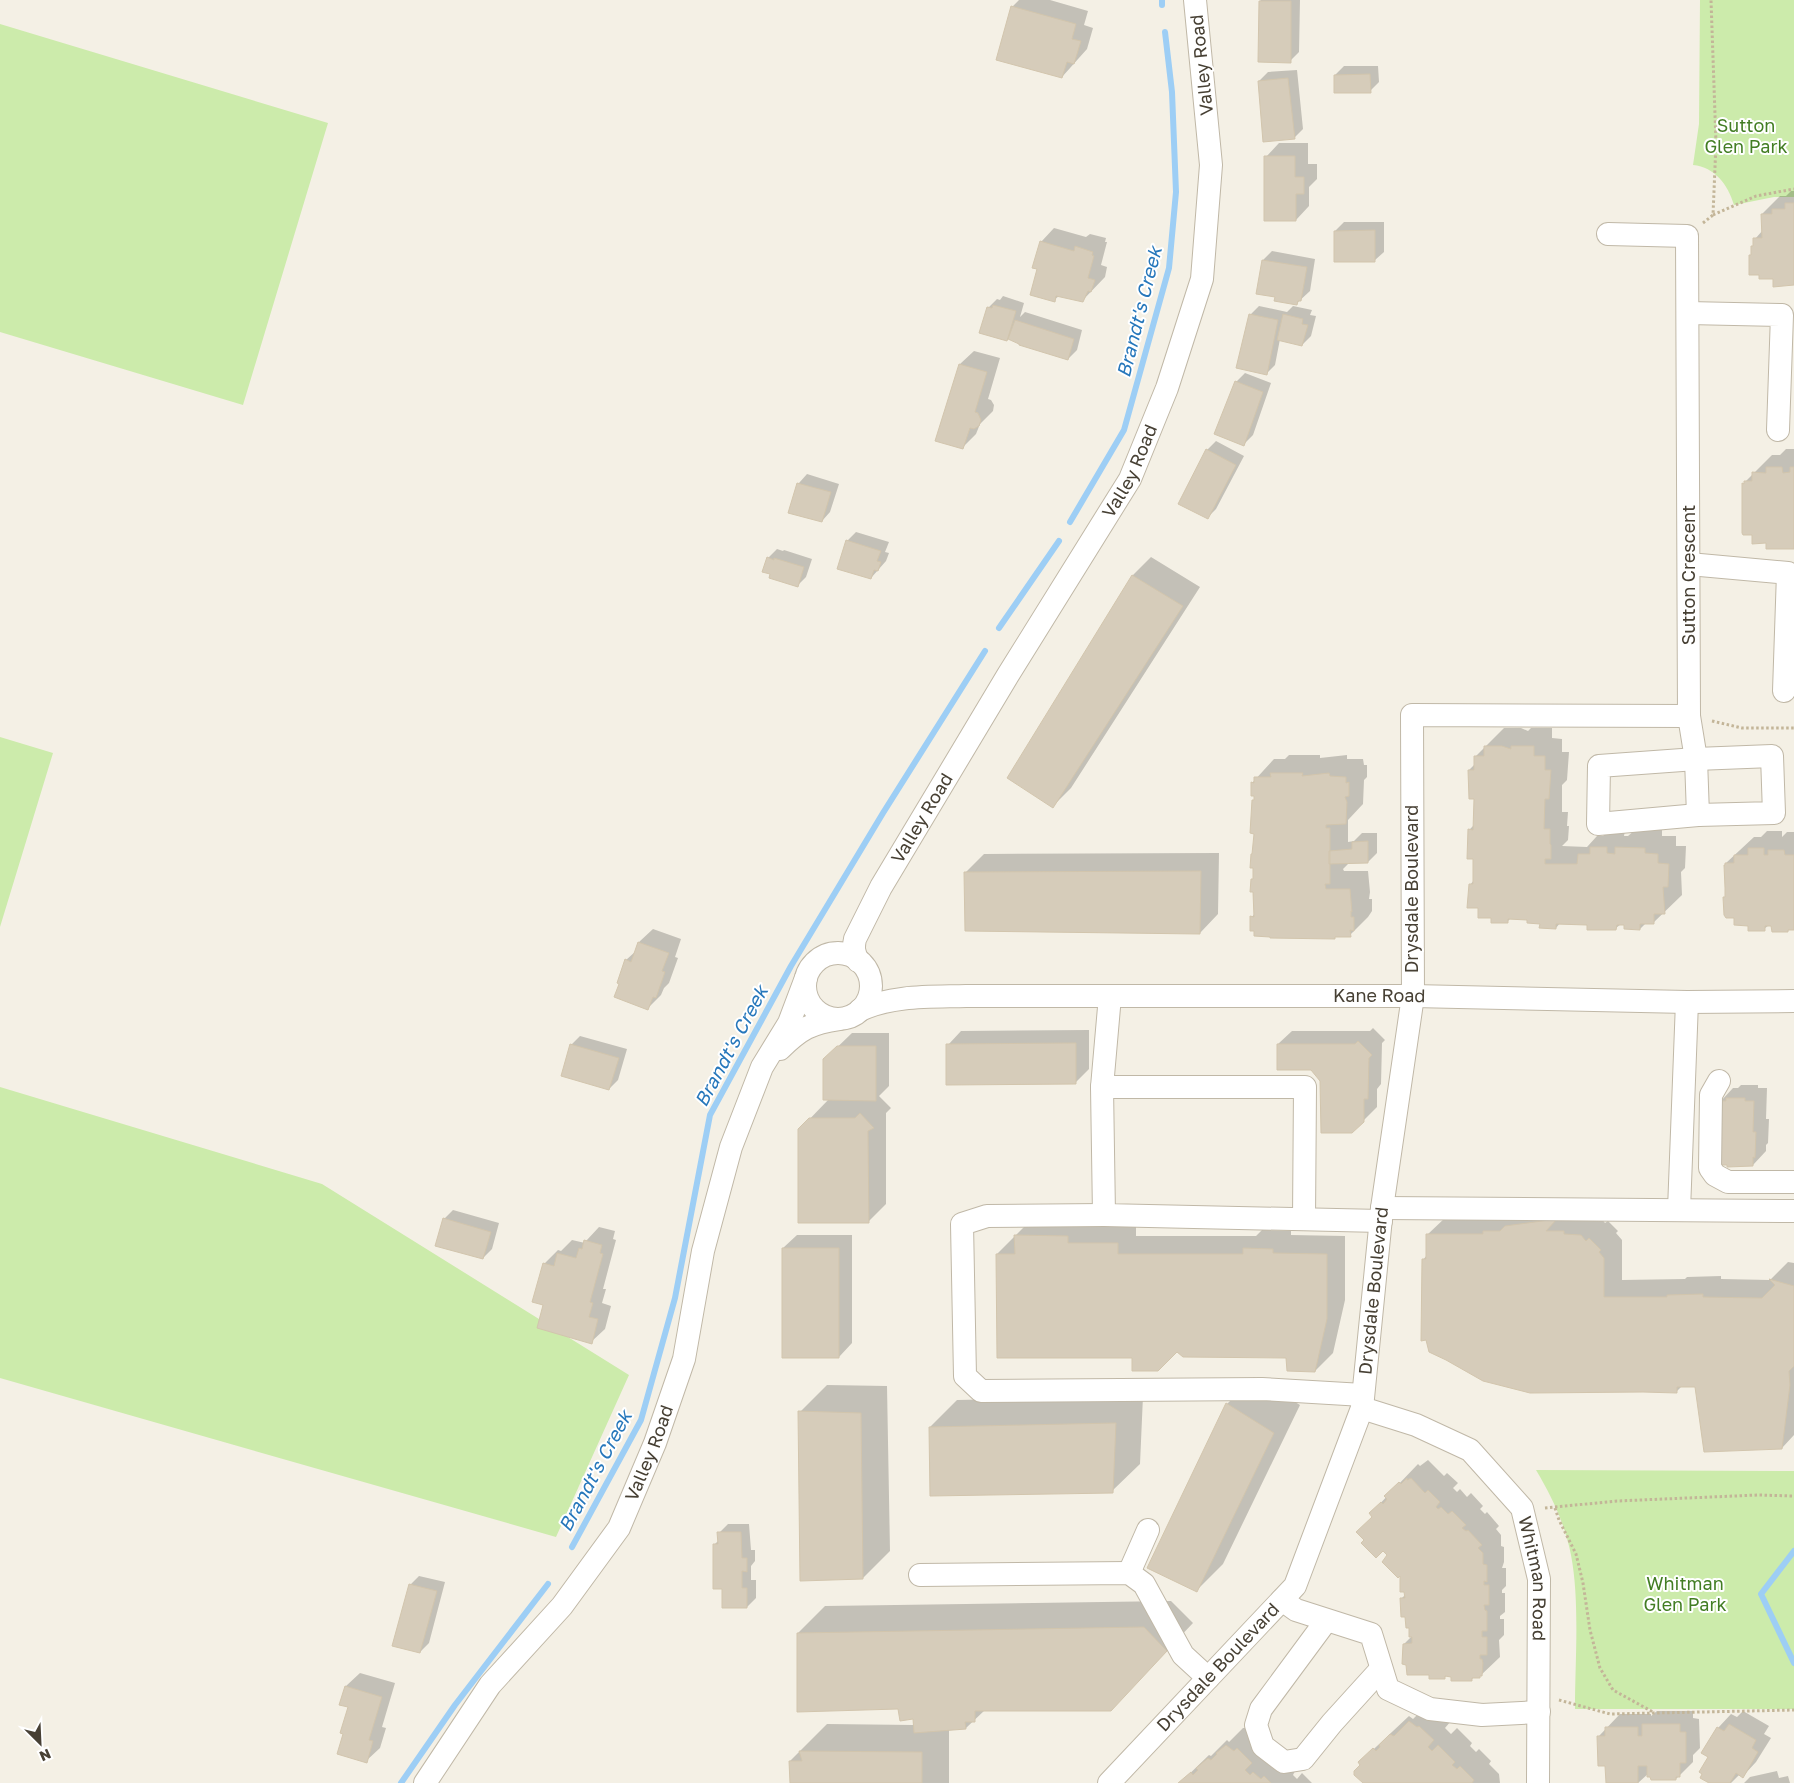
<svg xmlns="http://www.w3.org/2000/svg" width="1794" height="1783" viewBox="0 0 1794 1783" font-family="'Golos Text',sans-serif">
	<rect width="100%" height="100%" fill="#f4f0e5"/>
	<path fill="#ccebab" d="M1700 0H1794V197H1774L1734 205C1728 185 1715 167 1693 165L1699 124Z
		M0 24 328 123 243 405 0 332Z
		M0 737 53 753 0 927Z
		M0 1087 322 1184 629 1375 556 1537 0 1378Z
		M1536 1470 1794 1471V1709H1575C1575 1661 1580 1602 1571 1555 1565 1524 1552 1497 1536 1470Z"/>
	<path fill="#0003" d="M1019 0H1050L1088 11 1084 25 1093 28 1087 49 1062 77 1012 7Z
		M1261 0H1300L1299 52 1290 61 1260 1Z
		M1344 66H1378L1379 82 1370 91 1335 75Z
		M1297 70 1303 129 1294 138 1259 81 1268 72Z
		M1279 143H1308V164H1317V179L1309 187V206L1296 220 1266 157Z
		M1791 191H1794V284L1761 274 1750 256 1752 254V247L1755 244V239L1763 230 1762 214 1780 196H1786Z
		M1344 222H1384V252L1375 260 1335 231Z
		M1054 228 1086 237 1090 234 1106 238 1105 242H1107L1101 265 1107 267 1105 277 1082 301 1059 296 1054 300 1038 268 1041 242Z
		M1272 251 1315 259 1310 291 1297 303 1277 296 1263 260Z
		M1003 296 1024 303 1020 317 1025 312 1082 330 1077 350 1068 359 1009 338 1007 340 988 308 997 299 1000 300Z
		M1259 306 1287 312 1293 306 1312 310 1310 315 1316 316 1311 336 1302 345 1280 339 1275 365 1266 374 1250 315Z
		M974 351 1000 358 988 399 991 400 994 405 993 411 980 424 976 434 962 448 937 440 960 364Z
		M1245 373 1271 383 1253 435 1244 444 1236 382Z
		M1216 441 1244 456 1216 509 1207 518V450Z
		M1786 449H1794V548L1767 542 1743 484 1772 455H1780Z
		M807 474 839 484 830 512 822 521 790 512 799 483Z
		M856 532 889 542 885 552 889 553 886 561 871 578 847 541Z
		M777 549 783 551 784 550 812 559 806 577 797 586 771 573 768 558Z
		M1151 557 1200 587 1071 788 1053 806 1009 778 1133 575Z
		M1504 728H1521L1528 731 1531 728H1552V738L1562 739V752H1569L1567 780 1562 785V812H1568L1567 826H1569L1568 840 1562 846 1587 847 1597 836H1603L1610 829 1625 830 1624 836H1628L1635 830H1662V836H1676V846H1686L1685 868 1681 872 1682 895 1653 923H1646L1640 929 1625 924H1621L1616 928 1588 924 1560 923 1556 928 1528 918H1511L1507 922 1492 917 1479 907 1470 885 1474 880 1475 858 1469 830 1474 825 1475 798 1469 770 1475 764V757Z
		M1289 755H1320V758L1347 755V759H1363L1364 765H1367V777L1364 780 1363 804 1348 820V842L1354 841 1362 833H1377V853L1368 862H1348V864L1343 869 1344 871H1368L1370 892 1369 899H1372V911L1368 917 1350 935H1337L1334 938 1252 917 1255 913 1252 880 1254 878 1255 799 1252 783 1274 759H1285Z
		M1767 831H1782V837L1787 832H1794V929L1790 928 1788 931 1773 925H1769L1764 929 1749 925 1735 916 1726 896V863L1754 837H1761Z
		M1219 853 1218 914 1200 933 966 872 984 854Z
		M653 929 681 939 675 957 678 958 669 983 664 988 661 995 648 1008 626 960 636 951 639 942Z
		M1373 1028 1385 1040 1382 1043 1381 1084 1377 1089V1107L1352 1132 1321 1080 1311 1069 1278 1044 1292 1031H1370Z
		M1089 1030V1069L1075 1083 948 1045 961 1031Z
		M852 1033H889V1086L879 1096 891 1108 886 1113V1204L868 1222 800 1129 829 1099 824 1060Z
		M580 1036 627 1049 618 1080 609 1089 571 1045Z
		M1741 1085H1758V1088H1767L1766 1119H1769L1768 1143 1766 1145V1151L1753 1165 1720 1102 1733 1088H1738Z
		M453 1210 499 1223 492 1249 483 1258 444 1219Z
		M1034 1217 1136 1226V1236H1256L1262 1230 1291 1231V1235L1345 1236V1300L1333 1353 1315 1371 1287 1356 1177 1351 1133 1356 997 1254Z
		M1446 1217H1600L1605 1223 1608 1221 1618 1231 1616 1233 1622 1240V1280L1685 1279 1687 1277 1721 1276V1279L1770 1280 1788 1262 1794 1263V1435L1782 1448 1696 1386H1682L1676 1392 1423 1260 1427 1255V1235Z
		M599 1227 615 1231 613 1239 616 1240 603 1289H606L602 1303 611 1306 605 1329 591 1342 545 1304 544 1264 558 1250 561 1251 572 1240 585 1243 586 1241Z
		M797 1235H852V1343L839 1357 783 1248Z
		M1254 1377 1300 1405 1223 1564 1196 1591 1227 1404Z
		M827 1385 887 1386 890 1551 863 1578 800 1412Z
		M1143 1396 1140 1464 1112 1491 930 1427 957 1400Z
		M1428 1460 1444 1476 1447 1473 1458 1483 1453 1488 1457 1492 1460 1489 1467 1497 1471 1493 1483 1506 1480 1509 1485 1514 1487 1512 1499 1526 1496 1529 1501 1535V1546L1504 1547V1562L1502 1568H1506V1586L1502 1590V1593H1505V1612L1500 1616V1619H1504V1635L1499 1640 1500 1657 1479 1677 1475 1676 1471 1680 1452 1675H1447L1444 1678 1430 1674 1404 1644 1413 1635 1402 1598 1406 1594 1402 1573 1388 1555 1371 1513 1418 1464 1420 1466Z
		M728 1524H749L751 1550H755V1561L751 1566V1580H756V1598L747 1607 723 1588 715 1544 719 1540V1533Z
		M419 1576 445 1582 429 1643 420 1652 410 1585Z
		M1171 1601 1193 1623 1137 1682 985 1710 966 1728 949 1729V1783H791L790 1761 827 1724 914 1725V1718L798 1633 825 1606Z
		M360 1673 395 1683 382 1727 386 1728 380 1748 366 1761 345 1733 349 1706 346 1686Z
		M1428 1704 1451 1721 1445 1728 1451 1734 1457 1728 1472 1743 1470 1746 1476 1752 1479 1749 1491 1761 1489 1764 1499 1774 1500 1783H1365L1362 1765 1360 1762 1409 1716 1413 1719Z
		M1657 1711H1693V1718L1699 1719 1700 1748 1693 1755V1762L1676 1779 1649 1773 1638 1783H1607V1765L1599 1736 1620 1714H1651V1716Z
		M1743 1711 1769 1726 1764 1734 1771 1738 1756 1762 1743 1776 1740 1774 1731 1783H1711L1710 1757 1718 1728 1731 1714 1737 1717Z
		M1243 1728H1247L1295 1771 1293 1775 1297 1779 1302 1773 1312 1783H1180L1209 1755 1211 1756 1227 1740 1229 1742Z
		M1777 1771 1779 1778 1788 1776 1790 1783H1744L1750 1777Z"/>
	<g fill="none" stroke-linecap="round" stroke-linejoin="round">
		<path stroke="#9dcef5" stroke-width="6" d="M1162 0V5
			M1070 522 1124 430 1169 268 1176 192 1172 92 1165 32
			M999 628 1059 541
			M572 1547 641 1420 675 1298 710 1115 791 966 883 813 985 651
			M1794 1551 1761 1594 1794 1663
			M401 1783 455 1705 548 1584"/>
	</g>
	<path fill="#d6ccba" stroke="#d2c5ad" d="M1259 1H1291V63L1258 62Z
		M1011 6 1076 24 1072 39 1081 41 1074 64 1067 62 1062 78 996 60Z
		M1370 74 1371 93H1334V75Z
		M1288 78 1295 139 1263 142 1258 81Z
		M1264 156H1295V177H1304V194H1296V221H1264Z
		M1785 203H1794V285L1773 287V279H1759V275H1749V255H1751V246H1753V238H1762L1761 214H1772V209H1785Z
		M1375 230V262H1334V231Z
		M1040 241 1074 251 1075 246 1093 252 1092 255 1094 256 1088 278 1095 280 1091 292 1088 291 1083 302 1056 296 1055 302 1030 295 1037 269 1032 268Z
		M1262 260 1307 267 1301 301H1298L1297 305 1274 301 1275 297 1256 294Z
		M993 305 1016 311 1007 341 979 333 987 307 992 308Z
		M1249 314 1278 320 1267 375 1236 368Z
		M1283 314 1303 319 1302 324 1308 325 1302 346 1277 340Z
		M1015 320 1074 339 1068 360 1019 345V344L1008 339Z
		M959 364 987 372 975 412 978 413 981 420 979 426 974 429 970 428 963 449 935 441Z
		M1235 381 1263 392 1244 446 1214 434Z
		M1206 449 1236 465 1208 519 1178 504Z
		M1766 467H1782L1783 473 1790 472V467H1794V549H1766V543L1752 544V535H1743L1742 533V483L1744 484V481H1752V472L1766 473Z
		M797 483 831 492 822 522 788 513Z
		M846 540 881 551 877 561 881 562 878 571 874 570 871 579 837 569Z
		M767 557 774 560V558L804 567 798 587 769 578 770 574 762 572Z
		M1132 575 1183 606 1053 808 1007 778Z
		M1484 746H1502L1511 749V746H1534V756H1545V770H1551L1549 799H1545L1544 829H1550V844L1551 845V859H1545V864H1577L1578 854H1590V847H1607V853L1615 854V847L1645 848V853L1658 854V863L1669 864 1668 887H1663L1665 914H1654V924H1640V930L1624 929V925H1617L1616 930H1587V925L1556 924V929L1539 928 1540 924 1527 923V920L1508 919V923H1491V918H1478V908H1467L1469 884H1473V859H1467L1468 829 1473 830 1474 799H1469L1468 770H1474V756H1484Z
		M1270 773H1303L1302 776 1329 773 1330 776 1346 777V783L1349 782V796L1345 797 1347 802 1346 824 1326 825V828H1330V884H1325L1326 889H1350L1352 912 1351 911V917H1354V931L1350 930 1351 937H1335V939L1270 938V937L1254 936V931H1250V916L1254 917 1253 892H1250L1251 879H1253V868H1250L1251 854H1252L1254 834 1250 833 1252 800H1254V796H1251V782L1254 783V777H1271Z
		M1368 841V863L1329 864V851L1352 849V842Z
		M1748 848H1764V855H1768V850H1784L1785 855H1794V930H1788V932H1772L1771 926H1765V931H1748V926L1734 925V918H1726L1724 915 1723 897H1725V888L1724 865H1725V863H1734V855H1748Z
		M1201 871 1200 934 965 931 964 872Z
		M638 942 669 953 662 971 665 972 656 998 653 997 648 1010 614 997 619 984 617 983 625 959 631 962Z
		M1358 1041 1372 1055 1369 1058 1368 1099H1364V1122L1352 1133H1321L1320 1081 1311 1070H1277V1044H1355Z
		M1076 1043V1084L946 1085V1044Z
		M570 1044 619 1058 609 1090 561 1076Z
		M837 1046H876V1101L823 1100V1059Z
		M1726 1098H1745V1101H1754L1753 1132H1756L1755 1158 1753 1157V1166L1727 1167V1165H1718V1101H1726Z
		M860 1113 874 1128 868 1131 869 1223H798V1129L809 1118H855Z
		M443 1218 491 1232 483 1259 435 1246Z
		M1557 1219 1546 1231H1564V1234L1581 1235 1586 1241 1589 1238 1601 1250 1599 1252 1604 1258V1297H1667V1295L1703 1294V1297L1762 1298 1775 1285 1769 1279 1794 1286V1366L1789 1371 1790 1385 1782 1449 1704 1452 1695 1387H1677V1393L1643 1392 1530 1393 1483 1381 1446 1360 1429 1352 1426 1340 1421 1341 1422 1259H1426V1234H1483V1231H1500L1505 1226Z
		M1014 1235 1068 1236V1243H1118V1254H1243V1248L1273 1249V1253L1327 1254V1319L1315 1372 1287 1371 1286 1358 1183 1357 1177 1352 1158 1371H1132V1358H997L996 1254H1015Z
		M584 1240 602 1245 600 1253 603 1254 590 1302 593 1303 589 1317 598 1319 592 1344 537 1328 543 1305 532 1302 543 1263 554 1266 557 1253 576 1258 579 1248 582 1249Z
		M782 1248H839V1358H782Z
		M1226 1403 1274 1433 1197 1592 1147 1568Z
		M798 1411 861 1413 863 1579 800 1581Z
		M1116 1423 1113 1493 930 1496 929 1427Z
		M1407 1478V1480L1411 1478 1425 1493 1428 1490 1440 1502 1436 1507 1438 1509 1441 1507 1448 1514 1452 1511 1466 1525 1462 1528 1466 1531 1468 1530 1482 1545 1478 1548 1483 1553V1564L1487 1565V1582L1484 1581V1585H1489V1605H1484L1485 1610 1487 1611V1631H1482V1637H1487V1655H1480V1659H1482L1483 1663 1482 1676H1480V1678H1472V1681H1451V1677L1445 1676V1679H1429V1675H1407L1406 1665 1402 1664 1403 1644 1412 1643V1637H1409V1628H1406L1405 1617H1401L1400 1598H1405L1404 1592H1400V1576L1398 1578 1382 1562 1387 1555 1383 1551 1376 1558 1361 1543 1364 1540 1356 1532 1372 1517 1369 1513 1381 1502 1383 1504 1387 1499 1384 1496 1399 1482 1401 1484Z
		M717 1532H741L742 1558H747V1572L742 1571V1588H747V1608H722V1589H713V1544H718Z
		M409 1584 437 1591 420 1653 392 1646Z
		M1144 1627 1167 1651 1111 1711H975V1722H965L966 1729 914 1733 913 1719 900 1721 898 1709 797 1712V1633Z
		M345 1686 382 1697 369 1740 373 1741 367 1763 337 1754 343 1734 340 1733 348 1707 339 1705Z
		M1409 1721 1417 1727 1419 1726 1434 1740 1428 1747 1432 1751 1438 1745 1455 1762 1452 1765 1457 1769 1460 1766 1474 1780 1472 1783H1363L1354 1775V1771L1360 1765 1358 1762 1373 1748 1376 1751 1380 1747 1379 1745 1390 1734 1394 1736Z
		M1642 1724H1680V1732H1686V1763H1680V1777H1676V1780H1651L1650 1777H1647V1766H1638V1783H1606L1605 1766H1598L1597 1736H1605V1727H1638V1736H1642Z
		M1729 1724 1756 1740 1752 1748 1758 1752 1743 1778 1736 1773 1730 1783H1709L1700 1778 1702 1774 1699 1772 1708 1757 1701 1753 1717 1727 1724 1731Z
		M1226 1745 1234 1751 1237 1748 1252 1763 1245 1770 1250 1775 1253 1772 1261 1779 1264 1776 1271 1783H1178L1191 1772 1193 1775 1198 1770 1196 1768 1208 1758 1211 1760 1217 1754 1216 1753Z
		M799 1751 922 1752V1783H790L789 1761H802Z"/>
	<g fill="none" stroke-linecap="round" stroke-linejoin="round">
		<defs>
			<g id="minor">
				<path d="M1688 313 1782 315 1778 430"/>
				<path d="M1689 564 1788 573 1784 691"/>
				<path d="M1689 716 1696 759 1698 815"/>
				<path d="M1772 756 1774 813 1698 815 1598 824 1599 766 1696 759Z"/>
				<circle cx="838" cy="986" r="33"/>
				<path id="s1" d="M858 961C854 953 853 948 855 939L881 887 1008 675 1130 479 1167 388 1202 279 1211 165 1195 0"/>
				<path d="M1110 996 1102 1087 1104 1215 1381 1221"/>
				<path id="s2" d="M860 1010C893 995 930 997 966 996H1413L1687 1002 1794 1001"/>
				<path d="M780 1049C800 1029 811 1023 839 1019"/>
				<path d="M1719 1081 1711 1095 1710 1168 1715 1175 1728 1182H1794"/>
				<path d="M1102 1087H1305L1304 1219"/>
				<path d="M1382 1208 1794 1211"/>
				<path d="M1679 1210 1687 1002"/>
				<path d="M1104 1215 987 1216 962 1224 965 1376 981 1391 1262 1389 1363 1395"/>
				<path id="s3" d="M1362 1408 1416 1425 1470 1450 1522 1508 1539 1579 1538 1783"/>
				<path d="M1129 1573 1148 1530"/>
				<path d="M920 1575 1129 1573 1144 1584 1183 1655 1208 1678"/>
				<path d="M1282 1600 1296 1610 1371 1634 1388 1689 1430 1709 1482 1715 1539 1712"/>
				<path d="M1326 1621 1261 1709 1256 1725 1263 1746 1284 1762 1303 1759 1332 1723 1381 1669"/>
				<path id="s4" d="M425 1783 490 1685 562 1606 619 1528 655 1443 684 1359 703 1251 731 1147 762 1067 789 1023 806 978"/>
				<path id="s5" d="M1109 1783 1295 1586 1362 1408 1382 1208 1413 996 1412 715 1689 716 1687 236 1608 234"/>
			</g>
		</defs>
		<use href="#minor" stroke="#c0b8a7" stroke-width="24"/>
		<path stroke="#c3b598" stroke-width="3" stroke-dasharray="2.5 2.5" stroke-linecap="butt" d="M1713 215 1756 196 1794 189
			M1703 223 1713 215 1716 143 1711 0
			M1712 721 1742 728H1794
			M1545 1508 1617 1501 1758 1495 1794 1496
			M1555 1508 1559 1520 1576 1554 1583 1583 1590 1630 1600 1668 1613 1690 1653 1712
			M1559 1700 1610 1714 1794 1710"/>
		<use href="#minor" stroke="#fff" stroke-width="22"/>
	</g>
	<g text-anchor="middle" stroke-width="4" stroke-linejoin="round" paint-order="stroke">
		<g font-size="18" fill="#474034" stroke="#fff">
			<text transform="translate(1202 65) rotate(-96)" y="6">Valley Road</text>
			<text dy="6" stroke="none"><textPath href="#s1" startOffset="566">Valley Road</textPath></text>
			<text transform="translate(1689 575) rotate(-90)" y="6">Sutton Crescent</text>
			<text dy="6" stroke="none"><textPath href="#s1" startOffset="161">Valley Road</textPath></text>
			<text transform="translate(1412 889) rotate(-90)" y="6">Drysdale Boulevard</text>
			<text dy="6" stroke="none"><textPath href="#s2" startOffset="521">Kane Road</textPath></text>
			<text dy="6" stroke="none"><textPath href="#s5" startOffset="579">Drysdale Boulevard</textPath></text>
			<text dy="6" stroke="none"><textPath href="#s4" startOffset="402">Valley Road</textPath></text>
			<text dy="6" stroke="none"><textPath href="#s3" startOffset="266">Whitman Road</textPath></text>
			<text dy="6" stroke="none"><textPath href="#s5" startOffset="159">Drysdale Boulevard</textPath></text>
		</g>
		<g font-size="18" fill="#427d23" stroke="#fff">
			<text x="1746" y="132">Sutton<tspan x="1746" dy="21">Glen Park</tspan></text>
			<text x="1685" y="1590">Whitman<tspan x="1685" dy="21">Glen Park</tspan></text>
		</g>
		<g font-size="19" font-style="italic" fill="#2677bb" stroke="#fff">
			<text transform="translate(1139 312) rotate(-76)" y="7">Brandt's Creek</text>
			<text transform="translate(731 1046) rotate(-62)" y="7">Brandt's Creek</text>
			<text transform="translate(595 1471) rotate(-62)" y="7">Brandt's Creek</text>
		</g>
	</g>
	<g transform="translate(40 1743) rotate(156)" stroke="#ffffff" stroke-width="4" paint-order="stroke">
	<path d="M0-4L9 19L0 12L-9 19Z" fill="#474034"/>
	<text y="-8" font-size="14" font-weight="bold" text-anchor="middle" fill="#474034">N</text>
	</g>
</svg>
